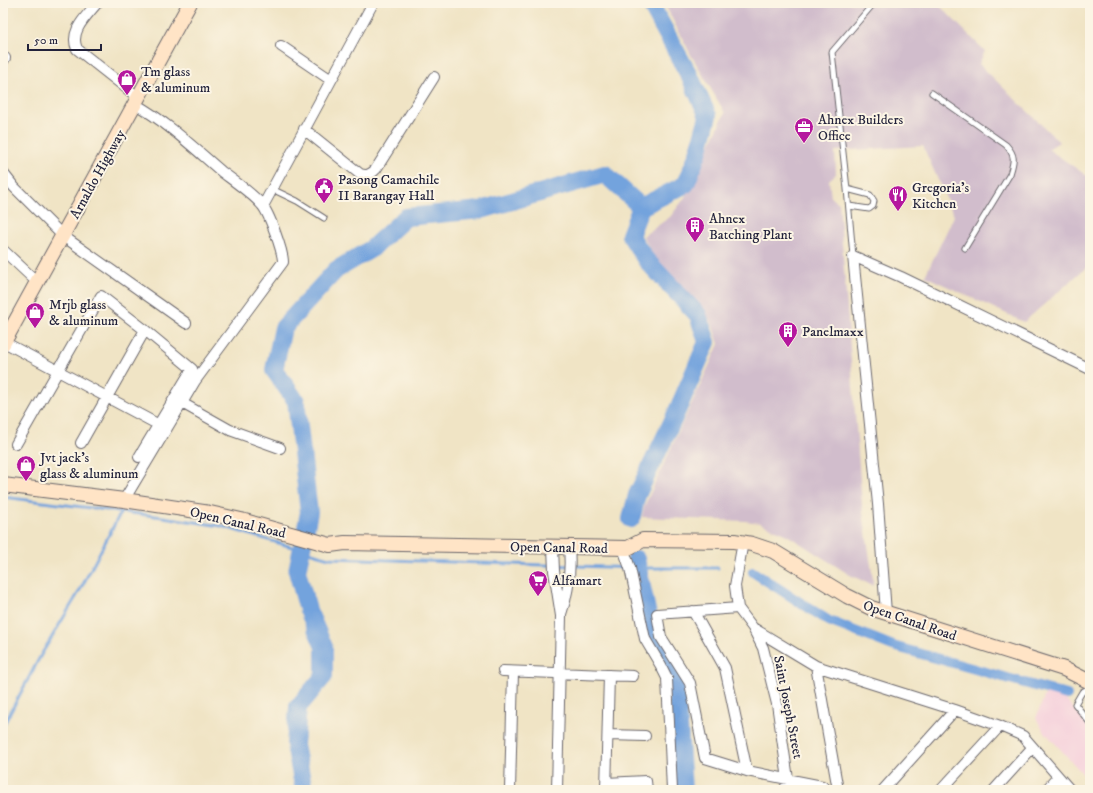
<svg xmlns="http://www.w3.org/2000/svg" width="1093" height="793" viewBox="0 0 1093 793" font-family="'IM FELL DW Pica',serif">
	<rect width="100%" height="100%" fill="#fcf5e5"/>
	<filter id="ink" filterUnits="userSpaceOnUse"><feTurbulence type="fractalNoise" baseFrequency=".025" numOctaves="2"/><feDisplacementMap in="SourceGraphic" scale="8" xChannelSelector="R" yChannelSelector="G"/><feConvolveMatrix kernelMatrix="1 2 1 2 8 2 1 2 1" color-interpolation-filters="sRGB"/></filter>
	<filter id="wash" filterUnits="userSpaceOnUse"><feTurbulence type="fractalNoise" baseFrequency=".012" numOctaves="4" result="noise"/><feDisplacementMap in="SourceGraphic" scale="16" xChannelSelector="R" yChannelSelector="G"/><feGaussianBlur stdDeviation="0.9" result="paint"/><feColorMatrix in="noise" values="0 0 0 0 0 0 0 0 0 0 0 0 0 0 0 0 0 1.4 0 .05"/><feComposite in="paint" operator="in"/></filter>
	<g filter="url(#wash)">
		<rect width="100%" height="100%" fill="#f0e4c5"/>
		<path fill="#f5cfdb" d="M1046 692 1065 699 1090 727V782L1043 730 1036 718Z"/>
		<path fill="#d1bdcc" d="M664 3H937L985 51 979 64 1059 142 1048 149 1090 178V264L1024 322 925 276 954 216 923 146 835 151 836 174 829 180 831 198 839 203 862 505 874 586 850 575 787 535 760 523 745 521 642 517 644 507 719 344 711 321 653 255 643 236 670 217 684 199 725 113 691 55Z"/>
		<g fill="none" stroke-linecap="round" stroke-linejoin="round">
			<path stroke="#73a3dd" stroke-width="3" d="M3 497 163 517 221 526 329 558 639 568H718
				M1086 705 1090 709
				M3 726 41 655 79 592 121 512"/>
			<path stroke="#73a3dd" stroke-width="10" d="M753 572 829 621 893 646 1067 695"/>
			<path stroke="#73a3dd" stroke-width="18" d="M631 519 637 495 674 418 707 342 698 315 646 260 630 235 641 207 686 184 698 153 708 116 690 77 650 3
				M305 533 309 512 296 401 274 370 283 328 336 270 371 249 406 217 481 210 605 174 641 207
				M303 543 297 571 308 610 324 647V676L298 707 295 745 304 790
				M636 559 652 634 676 677 683 790"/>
		</g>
	</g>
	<g filter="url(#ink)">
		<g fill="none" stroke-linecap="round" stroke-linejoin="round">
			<defs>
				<path id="lane" d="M932 93 1006 145C1016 156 1014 161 1010 174L965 248
					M272 189 297 201 324 218
					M847 189 870 195 874 201 873 206 869 209 849 206
					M853 256 847 189 832 52 874 3
					M1090 688 1082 692 1075 704 1090 723"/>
				<path id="street" d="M97 3C86 17 69 31 77 49L139 98
					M281 46 331 80
					M3 61 5 58
					M135 104C167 122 194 148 222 172 234 181 253 194 262 205 269 213 283 251 283 262L195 381 182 403 230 430 280 448
					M304 129 360 174C367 176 370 175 376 169L434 77
					M3 173 14 187 63 236 186 323
					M263 206 373 3
					M3 250 37 282
					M4 342 159 425
					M81 443 145 330
					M16 444 101 296 145 330 192 369 139 457
					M124 500 182 403
					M743 542 735 586 738 608 753 628 763 648 777 704 788 779 785 790
					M553 547 554 571 561 616 557 790
					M623 548 630 568 645 639 661 666 667 678 672 790
					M738 608 657 614 661 637 690 683 705 758 747 771 822 786 827 790
					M693 611 725 668 747 771
					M886 613 878 504 853 256 901 277 1090 369
					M561 614C569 592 571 570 569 547
					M753 628 816 666 955 710 1000 726 1023 736 1070 790
					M816 666 838 790
					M503 671 633 676
					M608 735 645 736
					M606 783 646 781 647 790
					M510 790 513 672
					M606 790 609 675
					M883 790 955 710
					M941 790 1000 726
					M994 790 1032 748
					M1046 790 1058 777"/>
				<path id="secondary" d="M3 344 190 3
					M3 485 124 500 210 513 241 520 330 545 345 543 628 548 643 540 734 541 752 544 773 551 847 596 871 608 1064 669 1090 682"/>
			</defs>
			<use href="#lane" stroke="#6a666b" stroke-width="7"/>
			<use href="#street" stroke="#6a666b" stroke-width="12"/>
			<use href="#secondary" stroke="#6a666b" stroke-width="16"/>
			<use href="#lane" stroke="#fff" stroke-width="5"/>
			<use href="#street" stroke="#fff" stroke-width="10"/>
			<use href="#secondary" stroke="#ffe4c6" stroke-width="14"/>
		</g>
	</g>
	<defs>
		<symbol id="shop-pin" viewBox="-11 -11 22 30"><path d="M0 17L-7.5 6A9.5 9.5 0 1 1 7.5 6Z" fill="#b5179e" stroke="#fcf5e5"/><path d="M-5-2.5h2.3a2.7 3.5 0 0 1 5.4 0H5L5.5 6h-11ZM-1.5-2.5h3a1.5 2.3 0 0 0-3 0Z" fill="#fff"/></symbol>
		<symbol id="office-pin" viewBox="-11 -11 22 30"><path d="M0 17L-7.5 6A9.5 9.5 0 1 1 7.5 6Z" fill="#b5179e" stroke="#fcf5e5"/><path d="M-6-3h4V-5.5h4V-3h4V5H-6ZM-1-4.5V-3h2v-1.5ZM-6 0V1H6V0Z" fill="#fff"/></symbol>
		<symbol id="civic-pin" viewBox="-11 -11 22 30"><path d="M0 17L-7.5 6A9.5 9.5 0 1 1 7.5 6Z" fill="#b5179e" stroke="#fcf5e5"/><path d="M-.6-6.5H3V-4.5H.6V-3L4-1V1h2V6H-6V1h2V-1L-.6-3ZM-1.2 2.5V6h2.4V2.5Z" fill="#fff"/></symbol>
		<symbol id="restaurant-pin" viewBox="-11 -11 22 30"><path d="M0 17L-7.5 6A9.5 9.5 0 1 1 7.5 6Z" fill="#b5179e" stroke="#fcf5e5"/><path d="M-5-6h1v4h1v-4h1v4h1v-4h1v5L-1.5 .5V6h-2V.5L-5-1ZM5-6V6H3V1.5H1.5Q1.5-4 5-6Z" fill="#fff"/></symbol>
		<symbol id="building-pin" viewBox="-11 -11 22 30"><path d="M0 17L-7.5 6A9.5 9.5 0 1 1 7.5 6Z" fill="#b5179e" stroke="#fcf5e5"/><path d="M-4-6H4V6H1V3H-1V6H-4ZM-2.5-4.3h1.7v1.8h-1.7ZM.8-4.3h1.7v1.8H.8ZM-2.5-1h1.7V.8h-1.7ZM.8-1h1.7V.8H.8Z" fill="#fff"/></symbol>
		<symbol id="supermarket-pin" viewBox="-11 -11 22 30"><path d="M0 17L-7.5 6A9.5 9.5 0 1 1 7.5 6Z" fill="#b5179e" stroke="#fcf5e5"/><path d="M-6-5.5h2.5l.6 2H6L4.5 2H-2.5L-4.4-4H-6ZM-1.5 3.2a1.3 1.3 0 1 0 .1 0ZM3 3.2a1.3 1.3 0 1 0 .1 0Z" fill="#fff"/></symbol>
	</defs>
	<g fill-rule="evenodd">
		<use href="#shop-pin" x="116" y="68" width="22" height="30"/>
		<use href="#office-pin" x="793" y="116" width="22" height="30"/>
		<use href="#civic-pin" x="313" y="176" width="22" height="30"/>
		<use href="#restaurant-pin" x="887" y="184" width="22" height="30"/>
		<use href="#building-pin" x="684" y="215" width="22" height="30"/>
		<use href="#shop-pin" x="24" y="301" width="22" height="30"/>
		<use href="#building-pin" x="777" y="320" width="22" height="30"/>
		<use href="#shop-pin" x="15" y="454" width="22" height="30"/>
		<use href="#supermarket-pin" x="527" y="569" width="22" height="30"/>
	</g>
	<g text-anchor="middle" stroke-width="4" stroke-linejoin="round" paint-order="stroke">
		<g font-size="14" fill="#22223b" stroke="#fcf5e5" text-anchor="start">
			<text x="141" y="76">Tm glass<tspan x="141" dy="16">&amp; aluminum</tspan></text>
			<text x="818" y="124">Ahnex Builders<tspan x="818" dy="16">Office</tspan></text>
			<text x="338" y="184">Pasong Camachile<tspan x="338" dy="16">II Barangay Hall</tspan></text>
			<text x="912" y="192">Gregoria's<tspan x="912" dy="16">Kitchen</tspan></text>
			<text x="709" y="223">Ahnex<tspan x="709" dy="16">Batching Plant</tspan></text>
			<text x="49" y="309">Mrjb glass<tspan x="49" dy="16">&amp; aluminum</tspan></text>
			<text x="802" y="336">Panelmaxx</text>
			<text x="40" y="462">Jvt jack's<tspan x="40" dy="16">glass &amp; aluminum</tspan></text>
			<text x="552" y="585">Alfamart</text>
		</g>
		<g font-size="14" fill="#22223b" stroke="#fcf5e5">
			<text transform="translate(97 174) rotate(-61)" y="5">Arnaldo Highway</text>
			<text transform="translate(238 522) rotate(13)" y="5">Open Canal Road</text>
			<text transform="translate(559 547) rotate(1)" y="5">Open Canal Road</text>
			<text transform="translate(910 620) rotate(19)" y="5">Open Canal Road</text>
			<text transform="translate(789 707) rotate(79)" y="5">Saint Joseph Street</text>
		</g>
	</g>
	<rect width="1093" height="793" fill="none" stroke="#fcf5e5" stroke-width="16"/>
	<path d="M28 44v6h73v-6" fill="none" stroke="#22223b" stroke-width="2"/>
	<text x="34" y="44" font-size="12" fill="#22223b" stroke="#fcf5e5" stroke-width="3" paint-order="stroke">50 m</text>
</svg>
